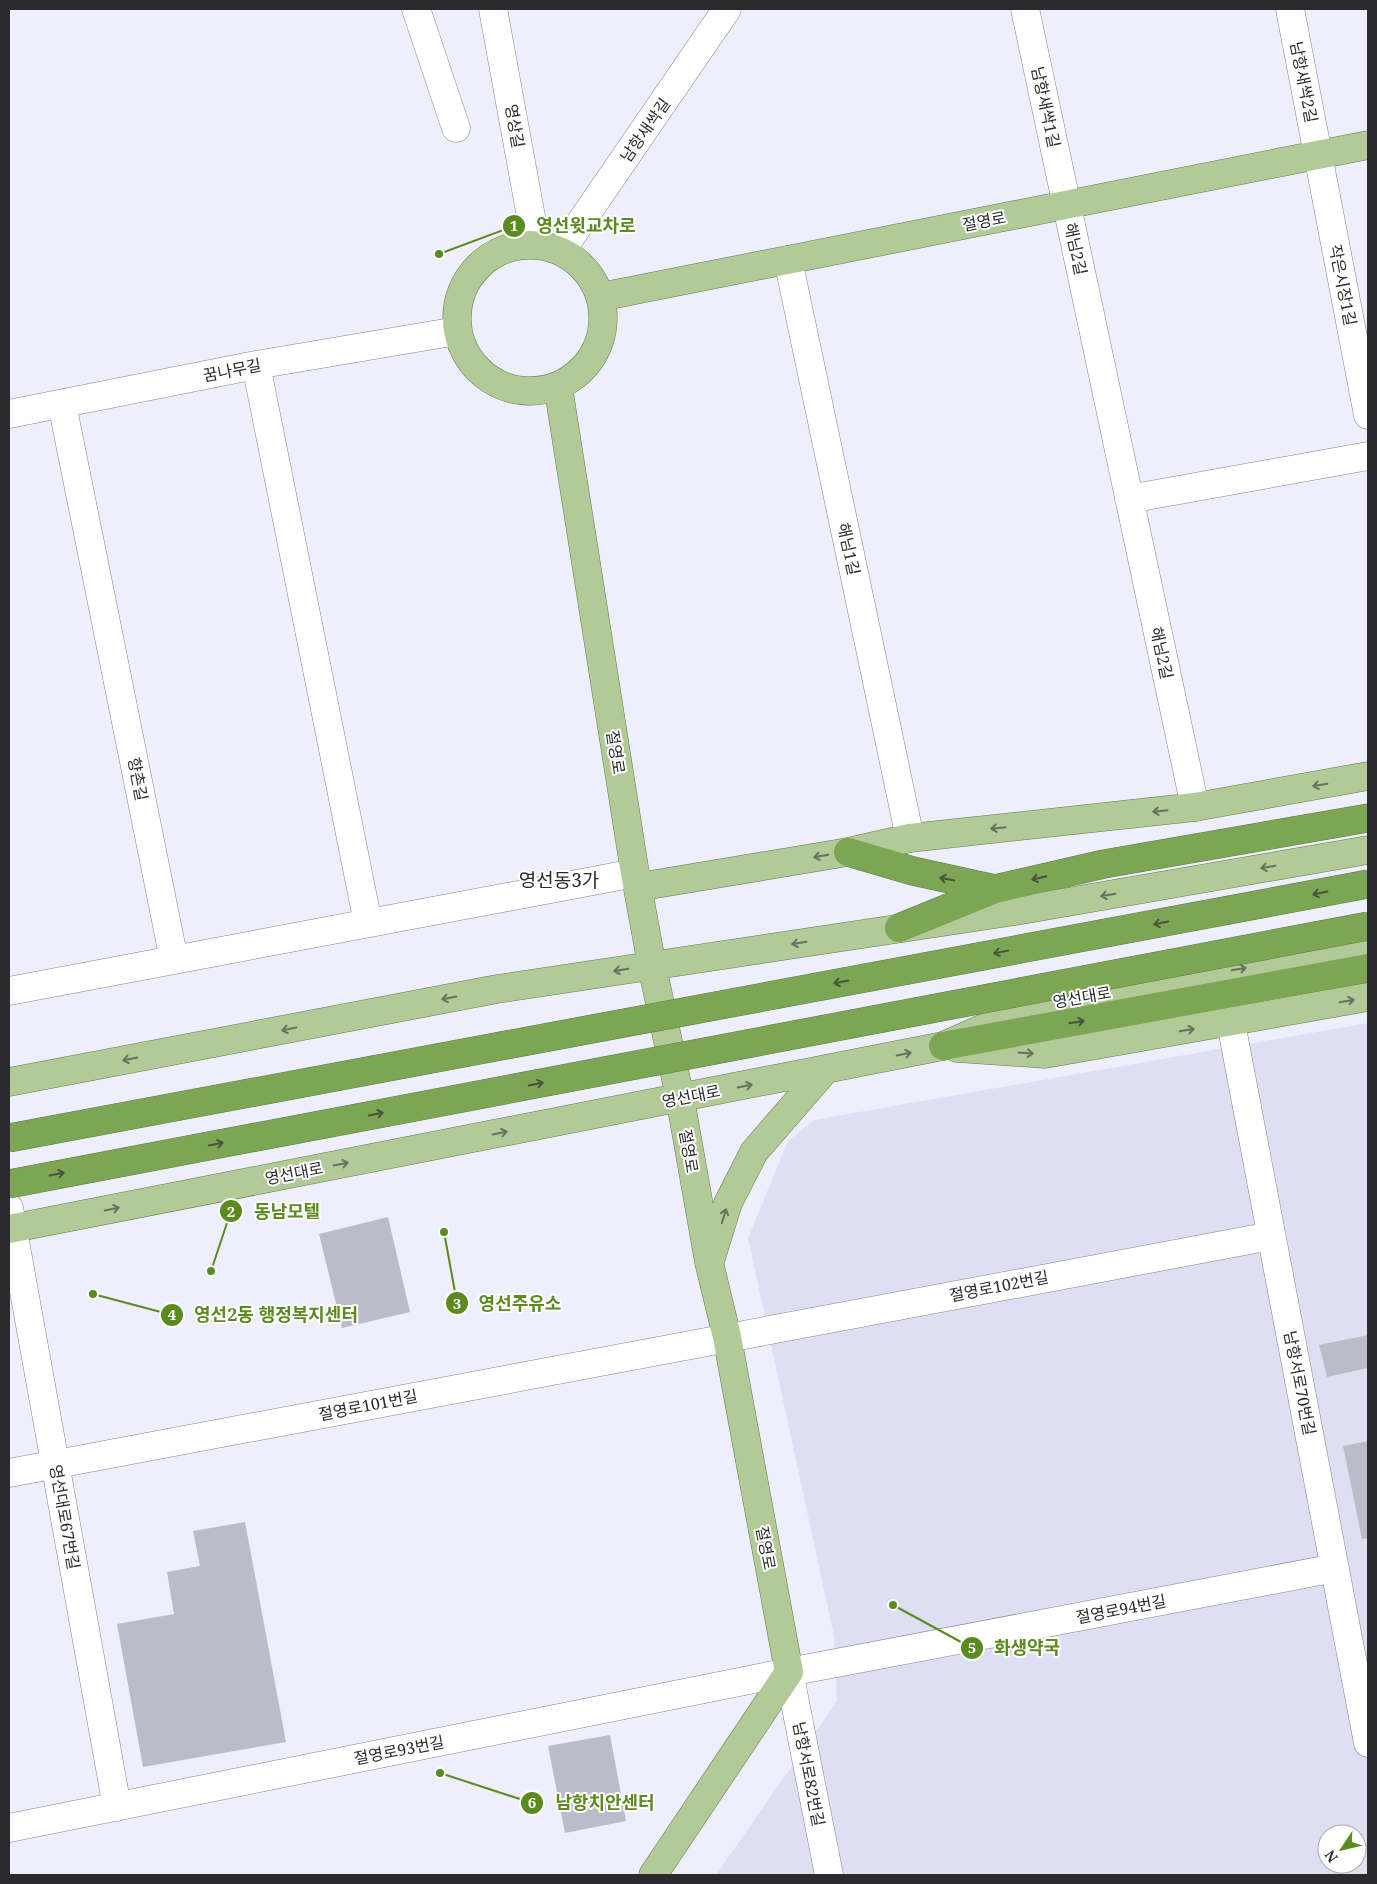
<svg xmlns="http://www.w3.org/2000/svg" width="1377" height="1884" viewBox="0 0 1377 1884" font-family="'Noto Serif','Noto Sans KR',serif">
	<rect width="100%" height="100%" fill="#efeefc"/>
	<path fill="#dfdff3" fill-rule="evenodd" d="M1368 1023V1875H716L837 1701 834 1636 748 1238 788 1141 814 1120ZM1327 1834H1357V1864H1327Z"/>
	<path fill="#bcbcc8" d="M388 1217 410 1312 342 1328 319 1234Z
		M1368 1335V1368L1327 1377 1319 1345Z
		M1368 1441V1538L1362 1539 1343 1446Z
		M245 1522 286 1742 143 1767 117 1624 174 1614 167 1572 200 1566 193 1531Z
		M610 1735 626 1821 565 1833 548 1746Z"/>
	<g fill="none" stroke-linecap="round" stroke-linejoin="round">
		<defs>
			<path id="minor" d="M416 9 456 128
				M493 9 536 244
				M1025 9 1195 807
				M1290 9 1368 415
				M561 251 727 9
				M788 260 910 838
				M256 365 368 923
				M62 404 174 960
				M9 414 256 365 457 331
				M1129 499 1368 456
				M9 991 635 873
				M1231 1023 1368 1743
				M9 1208 117 1807
				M9 1473 1271 1236
				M789 1672 829 1875
				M9 1828 789 1672 1335 1568"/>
			<path id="major" d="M457 318a73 73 0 1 1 146 0a73 73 0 1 1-146 0Z
				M600 297 1368 145
				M558 386 635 873 652 966 680 1098 709 1262 727 1337 789 1672 653 1875
				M638 887 848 852 910 838 1195 807 1368 776
				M957 1048 1045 1054 1368 997
				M9 1082 497 989 1016 911 1368 850
				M9 1229 943 1046 1036 1005 1368 946
				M711 1258 728 1203 754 1152 825 1070"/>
			<path id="highway" d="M848 852 913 871 995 889
				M899 928 995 889 1104 864 1368 818
				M943 1046 1368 968"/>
		</defs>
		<use href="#minor" stroke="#82818d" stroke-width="29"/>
		<use href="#major" stroke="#607b47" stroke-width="29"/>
		<use href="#highway" stroke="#607b47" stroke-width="29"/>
		<use href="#minor" stroke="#fff" stroke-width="28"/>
		<use href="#major" stroke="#b1ca98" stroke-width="28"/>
		<use href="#highway" stroke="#7da654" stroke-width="28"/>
		<defs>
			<path id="highway-bridge" d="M9 1138 1368 884
				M9 1184 1368 926"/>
		</defs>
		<use href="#highway-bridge" stroke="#607b47" stroke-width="29" stroke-linecap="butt"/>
		<use href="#highway-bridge" stroke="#7da654" stroke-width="28"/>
	</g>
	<defs><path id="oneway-shaft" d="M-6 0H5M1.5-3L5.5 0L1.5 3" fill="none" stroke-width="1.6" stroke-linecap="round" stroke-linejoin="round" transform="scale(1.25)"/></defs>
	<g stroke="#67725e">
		<use href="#oneway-shaft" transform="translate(1320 785) rotate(170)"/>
		<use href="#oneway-shaft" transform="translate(1160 811) rotate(174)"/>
		<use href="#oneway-shaft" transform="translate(998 828) rotate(174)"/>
		<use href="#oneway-shaft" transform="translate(821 856) rotate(170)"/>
		<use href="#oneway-shaft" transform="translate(1268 867) rotate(170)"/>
		<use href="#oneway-shaft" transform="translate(1108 895) rotate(170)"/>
		<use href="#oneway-shaft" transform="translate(799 943) rotate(171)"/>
		<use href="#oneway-shaft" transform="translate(1239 969) rotate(-10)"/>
		<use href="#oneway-shaft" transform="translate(621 970) rotate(171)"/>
		<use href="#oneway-shaft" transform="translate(449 998) rotate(169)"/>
		<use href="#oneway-shaft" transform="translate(1347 1001) rotate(-10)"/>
		<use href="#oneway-shaft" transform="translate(289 1029) rotate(169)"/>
		<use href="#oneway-shaft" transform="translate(1187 1030) rotate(-10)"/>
		<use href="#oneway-shaft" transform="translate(1026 1053) rotate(4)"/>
		<use href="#oneway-shaft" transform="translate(904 1054) rotate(-11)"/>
		<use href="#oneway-shaft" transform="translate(130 1059) rotate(169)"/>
		<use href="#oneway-shaft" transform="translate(745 1086) rotate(-11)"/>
		<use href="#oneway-shaft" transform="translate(500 1133) rotate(-11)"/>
		<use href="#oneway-shaft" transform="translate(341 1164) rotate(-11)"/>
		<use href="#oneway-shaft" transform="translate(112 1209) rotate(-11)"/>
		<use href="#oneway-shaft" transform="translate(724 1216) rotate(-73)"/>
	</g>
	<g stroke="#47553c">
		<use href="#oneway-shaft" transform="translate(1039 878) rotate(167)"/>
		<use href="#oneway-shaft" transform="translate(947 879) rotate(-168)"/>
		<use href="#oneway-shaft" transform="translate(1320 893) rotate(169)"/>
		<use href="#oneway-shaft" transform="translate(1161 923) rotate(169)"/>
		<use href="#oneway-shaft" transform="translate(1001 952) rotate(169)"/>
		<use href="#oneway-shaft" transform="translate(841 982) rotate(169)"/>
		<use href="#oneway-shaft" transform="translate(1077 1022) rotate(-10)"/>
		<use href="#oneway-shaft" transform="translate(536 1084) rotate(-11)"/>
		<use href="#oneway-shaft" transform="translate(376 1114) rotate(-11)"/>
		<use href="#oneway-shaft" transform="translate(216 1144) rotate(-11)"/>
		<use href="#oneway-shaft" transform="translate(57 1174) rotate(-11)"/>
	</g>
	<g text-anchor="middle" stroke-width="4" stroke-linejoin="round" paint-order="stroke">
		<g font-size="16" fill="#2a2a2f" stroke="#fff">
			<text transform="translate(1304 82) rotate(79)" y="6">남항새싹2길</text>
			<text transform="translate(1046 107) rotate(78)" y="6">남항새싹1길</text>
			<text transform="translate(515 126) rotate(80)" y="6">영상길</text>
			<text transform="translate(645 130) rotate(-55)" y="6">남항새싹길</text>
			<text transform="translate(984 221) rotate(-11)" y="6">절영로</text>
			<text transform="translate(1076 249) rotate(78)" y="6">해님2길</text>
			<text transform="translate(1343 285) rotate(79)" y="6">작은시장1길</text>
			<text transform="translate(232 370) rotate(-11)" y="6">꿈나무길</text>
			<text transform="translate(849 549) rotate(78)" y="6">해님1길</text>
			<text transform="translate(1162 653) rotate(78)" y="6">해님2길</text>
			<text transform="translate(616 752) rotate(81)" y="6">절영로</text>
			<text transform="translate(138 779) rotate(79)" y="6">향촌길</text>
			<text transform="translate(1082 997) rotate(-10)" y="6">영선대로</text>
			<text transform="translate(691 1096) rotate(-11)" y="6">영선대로</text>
			<text transform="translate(689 1151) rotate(80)" y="6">절영로</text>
			<text transform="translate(294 1173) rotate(-11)" y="6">영선대로</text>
			<text transform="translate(999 1286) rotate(-11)" y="6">절영로102번길</text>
			<text transform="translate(1300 1383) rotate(79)" y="6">남항서로70번길</text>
			<text transform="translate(368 1405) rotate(-11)" y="6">절영로101번길</text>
			<text transform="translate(65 1517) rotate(80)" y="6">영선대로67번길</text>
			<text transform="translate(766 1548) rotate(79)" y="6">절영로</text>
			<text transform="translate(1121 1609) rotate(-11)" y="6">절영로94번길</text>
			<text transform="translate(399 1750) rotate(-11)" y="6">절영로93번길</text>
			<text transform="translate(809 1774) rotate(79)" y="6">남항서로82번길</text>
		</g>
		<g font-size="19" fill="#2a2a2f" stroke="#fff">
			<text x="559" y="887">영선동3가</text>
		</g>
	</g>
	<path fill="none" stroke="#5b8a1e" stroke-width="2" d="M439 254L514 226M211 1271L231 1211M444 1232L457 1303M93 1294L172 1315M893 1605L972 1648M440 1773L532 1803"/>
	<g fill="#5b8a1e" stroke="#fff" stroke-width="2">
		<circle cx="439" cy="254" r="5"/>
		<circle cx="211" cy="1271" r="5"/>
		<circle cx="444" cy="1232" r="5"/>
		<circle cx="93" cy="1294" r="5"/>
		<circle cx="893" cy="1605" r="5"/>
		<circle cx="440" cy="1773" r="5"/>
		<circle cx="514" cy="226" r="12"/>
		<circle cx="231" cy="1211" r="12"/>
		<circle cx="457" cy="1303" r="12"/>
		<circle cx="172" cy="1315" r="12"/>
		<circle cx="972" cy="1648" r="12"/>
		<circle cx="532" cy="1803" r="12"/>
	</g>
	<g font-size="15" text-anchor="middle" font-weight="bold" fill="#fff">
		<text x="514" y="231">1</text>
		<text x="231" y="1217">2</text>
		<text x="457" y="1309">3</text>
		<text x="172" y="1320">4</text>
		<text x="972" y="1653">5</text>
		<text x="532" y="1808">6</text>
	</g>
	<g font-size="18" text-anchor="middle" font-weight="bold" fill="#5b8a1e" stroke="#fff" stroke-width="4" stroke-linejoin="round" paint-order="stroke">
		<text x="586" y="232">영선윗교차로</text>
		<text x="287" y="1218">동남모텔</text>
		<text x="520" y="1310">영선주유소</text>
		<text x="276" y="1321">영선2동 행정복지센터</text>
		<text x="1027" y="1654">화생약국</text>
		<text x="605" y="1809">남항치안센터</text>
	</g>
	<rect width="1377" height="1884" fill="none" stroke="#2a2a2f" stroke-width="20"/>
	<g transform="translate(1342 1849) rotate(235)"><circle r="24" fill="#ffffff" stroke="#aaaaac"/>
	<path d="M0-4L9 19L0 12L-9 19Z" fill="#5b8a1e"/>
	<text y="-8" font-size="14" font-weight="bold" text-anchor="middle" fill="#2a2a2f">N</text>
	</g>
</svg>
